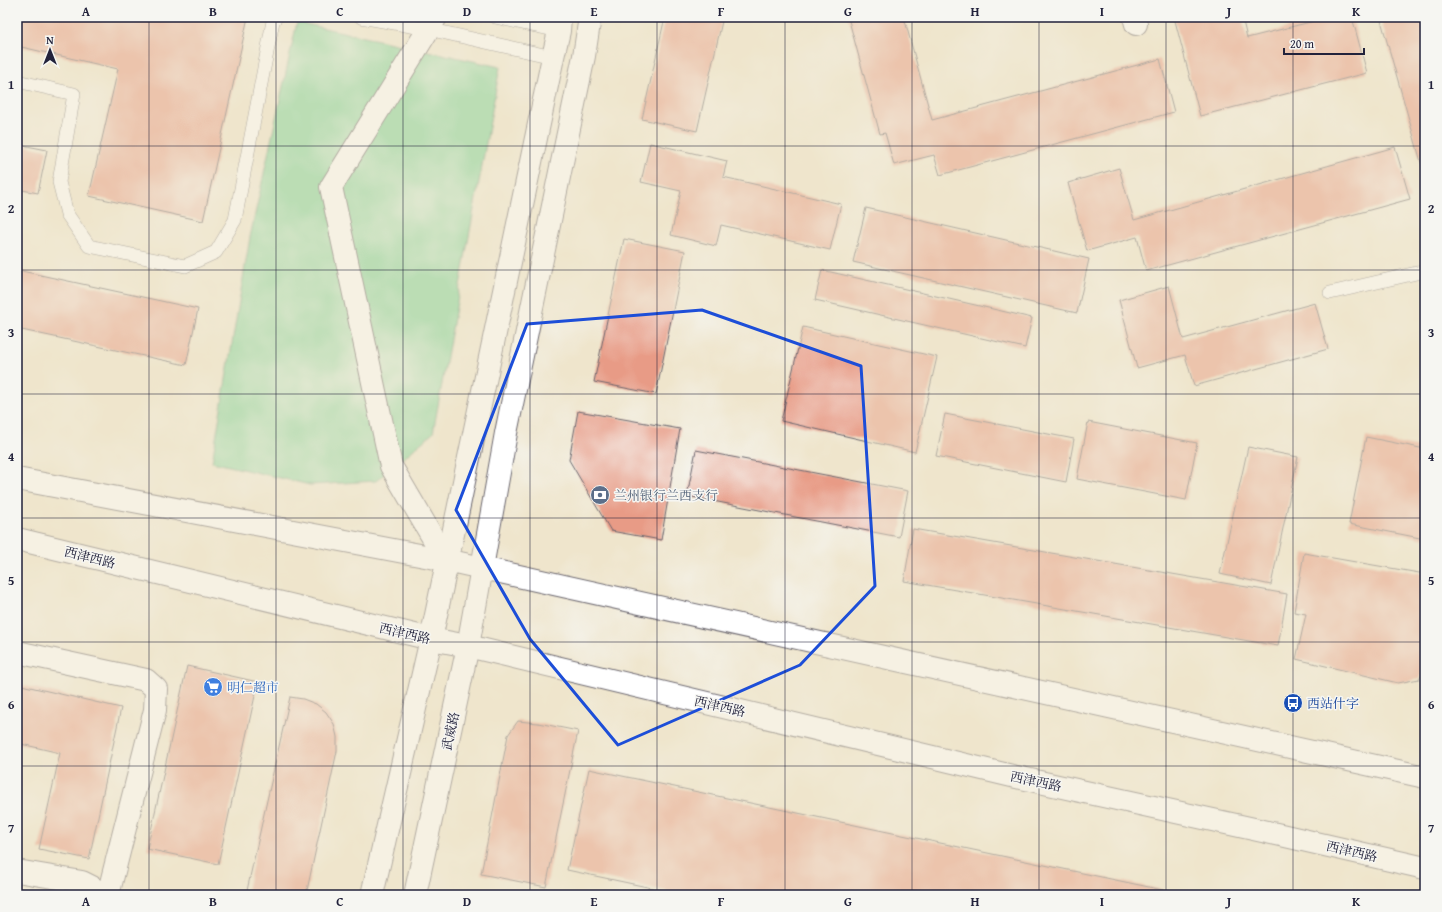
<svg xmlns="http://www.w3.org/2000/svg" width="1442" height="912" viewBox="0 0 1442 912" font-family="'Gentium Book Plus','Noto Serif SC',serif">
	<rect width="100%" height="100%" fill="#f6f6f2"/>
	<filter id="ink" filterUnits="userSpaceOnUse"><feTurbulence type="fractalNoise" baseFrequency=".025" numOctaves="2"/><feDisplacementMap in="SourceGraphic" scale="8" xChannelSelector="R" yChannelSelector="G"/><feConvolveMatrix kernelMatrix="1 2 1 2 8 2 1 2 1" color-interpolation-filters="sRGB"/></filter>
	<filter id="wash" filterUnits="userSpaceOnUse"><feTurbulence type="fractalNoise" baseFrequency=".012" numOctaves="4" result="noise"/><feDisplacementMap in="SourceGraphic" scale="16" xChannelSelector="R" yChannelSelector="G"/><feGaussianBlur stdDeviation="0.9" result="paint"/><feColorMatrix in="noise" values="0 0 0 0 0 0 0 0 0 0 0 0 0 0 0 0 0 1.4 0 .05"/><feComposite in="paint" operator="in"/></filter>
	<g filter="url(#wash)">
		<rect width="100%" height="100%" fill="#efe5cc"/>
		<path fill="#7bd398" stroke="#4e7a6a" d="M297 22 500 67 433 433 376 481 310 485 212 462 250 237Z"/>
		<g id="blocks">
			<path fill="#e89b86" d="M17 17H248L203 221 89 196 118 69 17 46Z
				M665 17H723L697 131 642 119Z
				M848 17H904L932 120 1160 59 1174 112 940 175 934 155 894 165 885 133 880 134Z
				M1174 17H1242L1247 38 1330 17H1352L1367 73 1200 116Z
				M1380 17H1425V176Z
				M650 143 727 161 723 177 841 204 830 250 721 225 716 246 671 235 681 191 641 182Z
				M17 144 47 150 38 193 17 189Z
				M1395 147 1410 199 1146 271 1137 237 1087 251 1068 183 1119 168 1134 220Z
				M866 208 1089 259 1077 313 853 262Z
				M624 239 685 251 656 394 594 382Z
				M17 270 198 309 186 365 17 329Z
				M822 270 1032 318 1025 348 815 300Z
				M1169 286 1183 339 1315 303 1328 349 1194 386 1185 355 1137 368 1119 300Z
				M803 327 937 357 915 452 781 421Z
				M578 411 680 429 661 540 611 531 569 460Z
				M945 414 1074 439 1066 482 936 456Z
				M1088 422 1197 443 1186 500 1077 479Z
				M1366 437 1425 449V539L1349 524Z
				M1248 447 1298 457 1271 585 1220 574Z
				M696 450 908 491 899 537 687 496Z
				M913 529 1287 594 1278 646 904 581Z
				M1304 553 1425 574V666L1419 679 1398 683 1296 659 1306 614 1294 612Z
				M187 666 258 682 218 864 147 849Z
				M17 684 121 708 89 859 39 849 60 753 17 743Z
				M290 697 303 699 316 704 326 712 334 724 337 737V751L306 895H246Z
				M518 721 538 723 578 731 546 887 481 874 508 735Z
				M589 769 1182 894 1181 895H685L567 870Z"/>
		</g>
	</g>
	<g filter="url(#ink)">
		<use href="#blocks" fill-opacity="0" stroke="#6a666e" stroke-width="1"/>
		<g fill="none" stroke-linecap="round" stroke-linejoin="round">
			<defs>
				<path id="lane" d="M361 17 428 29 553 57
					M495 17 559 31
					M17 81 74 94 59 182 67 214 89 246 185 266 216 252 235 220 273 21 276 17
					M1330 293 1425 271"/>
				<path id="street" d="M436 17 331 187 391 466 446 560
					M1134 17 1136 24
					M17 652 146 680 156 689 155 710 108 895
					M17 871 82 882 92 887 99 895"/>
				<path id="secondary" d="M372 895 431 639 553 57 559 31 560 17
					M415 895 468 646 506 433 584 56 590 17"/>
				<path id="primary" d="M17 479 446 560 1425 777
					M17 539 431 639 468 646 1012 776 1281 835 1425 868"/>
			</defs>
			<use href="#lane" stroke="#6a666e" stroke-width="14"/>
			<use href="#street" stroke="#6a666e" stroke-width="24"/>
			<use href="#secondary" stroke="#6a666e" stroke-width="24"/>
			<use href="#primary" stroke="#6a666e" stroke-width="24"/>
			<use href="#lane" stroke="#fff" stroke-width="13"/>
			<use href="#street" stroke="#fff" stroke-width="22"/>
			<use href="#secondary" stroke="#fff" stroke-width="22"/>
			<use href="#primary" stroke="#fff" stroke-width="22"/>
		</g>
	</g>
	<path d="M0 0H1442V912H0ZM702 310 861 366 875 586 800 665 618 745 530 639 456 510 527 324Z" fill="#efe5cc" fill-opacity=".55" fill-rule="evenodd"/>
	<path fill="none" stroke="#1d4ed8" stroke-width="3" stroke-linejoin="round" d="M702 310 861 366 875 586 800 665 618 745 530 639 456 510 527 324Z"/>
	<path fill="none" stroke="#22223b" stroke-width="1" stroke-opacity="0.55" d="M149 17V895M276 17V895M403 17V895M530 17V895M657 17V895M785 17V895M912 17V895M1039 17V895M1166 17V895M1293 17V895M17 146H1425M17 270H1425M17 394H1425M17 518H1425M17 642H1425M17 766H1425"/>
	<defs>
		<symbol id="bank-disc" viewBox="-11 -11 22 22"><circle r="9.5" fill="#5c6f8a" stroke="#f6f6f2"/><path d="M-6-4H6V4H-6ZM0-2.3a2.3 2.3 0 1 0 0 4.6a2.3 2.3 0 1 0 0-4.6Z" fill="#fff"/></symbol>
		<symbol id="supermarket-disc" viewBox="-11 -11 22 22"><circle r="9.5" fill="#3f7fe0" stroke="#f6f6f2"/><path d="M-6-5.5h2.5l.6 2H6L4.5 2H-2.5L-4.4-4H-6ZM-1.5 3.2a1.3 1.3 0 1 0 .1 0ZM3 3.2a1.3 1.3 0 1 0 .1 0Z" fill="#fff"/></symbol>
		<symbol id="bus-disc" viewBox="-11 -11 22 22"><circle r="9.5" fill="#1a4fb4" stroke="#f6f6f2"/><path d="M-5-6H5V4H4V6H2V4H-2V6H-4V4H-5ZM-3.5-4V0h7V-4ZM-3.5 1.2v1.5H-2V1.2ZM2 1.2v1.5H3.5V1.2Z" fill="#fff"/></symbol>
	</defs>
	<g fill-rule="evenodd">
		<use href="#bank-disc" x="589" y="484" width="22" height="22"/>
		<use href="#supermarket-disc" x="202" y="676" width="22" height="22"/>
		<use href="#bus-disc" x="1282" y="692" width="22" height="22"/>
	</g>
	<g text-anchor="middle" stroke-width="3" stroke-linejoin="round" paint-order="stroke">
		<g font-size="13" fill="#4e5e75" stroke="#f6f6f2" text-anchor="start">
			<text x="614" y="500">兰州银行兰西支行</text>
		</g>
		<g font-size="13" fill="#22223b" stroke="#f6f6f2">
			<text transform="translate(90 557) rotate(14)" y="5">西津西路</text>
			<text transform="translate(405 633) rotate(13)" y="5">西津西路</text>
			<text transform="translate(720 706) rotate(13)" y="5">西津西路</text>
			<text transform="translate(450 731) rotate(-78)" y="5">武威路</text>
			<text transform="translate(1036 781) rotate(12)" y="5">西津西路</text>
			<text transform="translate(1352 851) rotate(13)" y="5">西津西路</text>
		</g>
		<g font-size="13" fill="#366cbe" stroke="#f6f6f2" text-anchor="start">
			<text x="227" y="692">明仁超市</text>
		</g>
		<g font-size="13" fill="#164399" stroke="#f6f6f2" text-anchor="start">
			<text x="1307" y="708">西站什字</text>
		</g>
	</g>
	<rect width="1442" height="912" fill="none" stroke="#f6f6f2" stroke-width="44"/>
	<g transform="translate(50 50)" stroke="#f6f6f2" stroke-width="3" paint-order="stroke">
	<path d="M0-3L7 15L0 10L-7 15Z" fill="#22223b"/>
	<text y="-6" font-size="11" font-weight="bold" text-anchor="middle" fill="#22223b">N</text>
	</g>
	<path d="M1284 48v6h80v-6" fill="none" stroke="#22223b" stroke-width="2"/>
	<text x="1290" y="48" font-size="12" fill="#22223b" stroke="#f6f6f2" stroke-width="3" paint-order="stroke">20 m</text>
	<rect x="22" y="22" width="1398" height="868" fill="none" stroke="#22223b" stroke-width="1.5"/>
	<g font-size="13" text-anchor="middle" font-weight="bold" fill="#22223b">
		<text x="86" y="16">A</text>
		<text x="213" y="16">B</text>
		<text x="340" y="16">C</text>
		<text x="467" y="16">D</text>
		<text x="594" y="16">E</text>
		<text x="721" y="16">F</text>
		<text x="848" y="16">G</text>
		<text x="975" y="16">H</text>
		<text x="1102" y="16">I</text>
		<text x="1229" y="16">J</text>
		<text x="1356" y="16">K</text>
		<text x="11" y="89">1</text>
		<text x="1431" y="89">1</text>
		<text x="11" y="213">2</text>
		<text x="1431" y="213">2</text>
		<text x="11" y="337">3</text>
		<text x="1431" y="337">3</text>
		<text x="11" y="461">4</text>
		<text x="1431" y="461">4</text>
		<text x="11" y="585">5</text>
		<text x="1431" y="585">5</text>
		<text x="11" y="709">6</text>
		<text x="1431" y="709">6</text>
		<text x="11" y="833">7</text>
		<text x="1431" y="833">7</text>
		<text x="86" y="906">A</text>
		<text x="213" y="906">B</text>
		<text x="340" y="906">C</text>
		<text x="467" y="906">D</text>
		<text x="594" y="906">E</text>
		<text x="721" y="906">F</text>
		<text x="848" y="906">G</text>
		<text x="975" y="906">H</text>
		<text x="1102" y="906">I</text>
		<text x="1229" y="906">J</text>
		<text x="1356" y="906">K</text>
	</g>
</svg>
